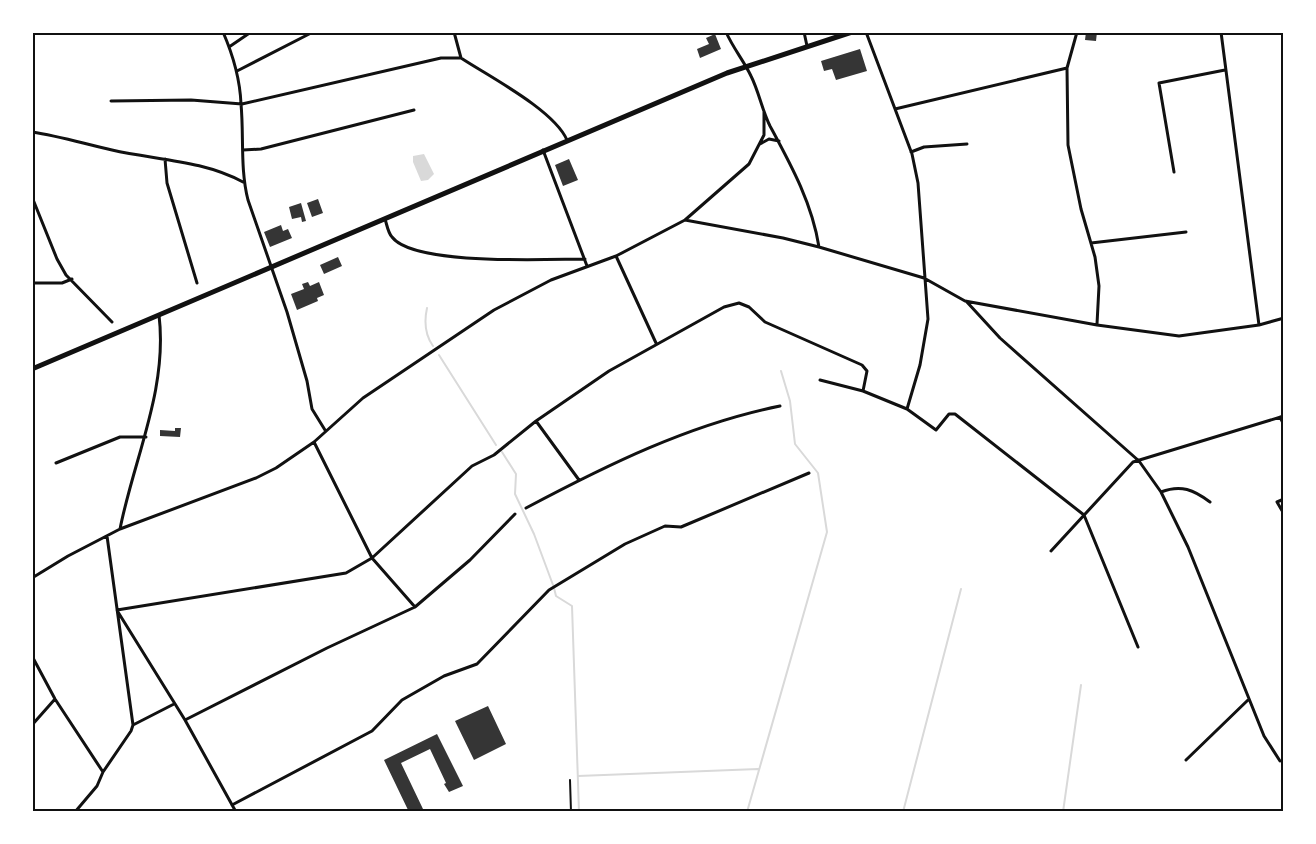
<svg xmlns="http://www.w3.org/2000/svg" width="1316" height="844" viewBox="0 0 1316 844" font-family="Georgia,serif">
	<rect width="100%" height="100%" fill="#fff"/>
	<path fill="#d9d9d9" d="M424 154 434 174 428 180 421 181 413 162V156Z"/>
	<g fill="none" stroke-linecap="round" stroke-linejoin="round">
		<path stroke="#d9d9d9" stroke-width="2" d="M427 308C424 322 425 335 433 346
			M439 355 496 445
			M502 452 516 474 515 494 534 534 553 585
			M554 588 556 596 572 606 579 812
			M578 776 758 769
			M747 812 827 532 818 473 795 444 790 401 781 371
			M903 812 961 589
			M1063 812 1081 685"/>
	</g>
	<path fill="#353535" d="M1086 32H1097L1096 41 1085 40Z
		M715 34 721 49 700 58 697 49 709 44 706 38Z
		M860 49 867 71 836 80 832 69 824 71 821 61Z
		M569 159 578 180 563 186 555 165Z
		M318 199 323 213 312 217 307 203Z
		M301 203 306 221 302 222 301 217 292 219 289 207Z
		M281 225 283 231 288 229 292 238 270 247 264 232Z
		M338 257 342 266 324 274 320 265Z
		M308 282 310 286 319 282 324 295 317 298 318 301 297 310 291 294 304 289 302 284Z
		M175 428H181L180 437 160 436V430L175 431Z
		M488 706 506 744 474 760 455 721Z
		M437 734 463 786 449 792 444 784 446 783 430 749 401 763 423 809 409 812 384 760Z"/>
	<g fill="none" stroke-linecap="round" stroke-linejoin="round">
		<path stroke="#111" stroke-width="2" d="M570 780 571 812"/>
		<path stroke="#111" stroke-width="3" d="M223 32C233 55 240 79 241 104 244 136 240 169 248 200L287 312 307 381 312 409 325 430
			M454 32 461 58C490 77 554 110 567 140
			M726 32C733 48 744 61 751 76 759 92 762 110 770 126 791 165 812 203 819 247
			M804 32 807 46
			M866 32 912 154 918 183 928 319 920 365 907 409
			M1077 32 1067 68 1068 145 1081 209 1095 257 1099 286 1097 324
			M1221 32 1259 325
			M229 47 251 32
			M237 71 313 32
			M111 101 191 100 242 104 441 58H461
			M895 109 1067 68
			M32 132C59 136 85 144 112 150 156 160 202 160 243 182
			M760 144 769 139 779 141
			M243 150 261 149 414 110
			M543 150 587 266
			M911 152 924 147 967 144
			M165 159 167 183 197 283
			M1174 172 1159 83 1225 70
			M32 197 57 259 66 275 112 322
			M385 219C387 225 388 233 392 237 414 266 547 259 585 259
			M685 220 783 238 819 247 924 278 965 301 1097 325 1179 336 1259 325 1284 318
			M1091 243 1186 232
			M616 256 656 343
			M32 283H62L72 279
			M966 301 1000 338 1139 461 1161 492 1188 547 1264 736 1280 761
			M820 380 863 391 907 409 936 430 949 414H955L1084 515 1138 647
			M1280 417 1284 425
			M536 421 579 480
			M314 442 372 558 415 607
			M56 463 120 437H146
			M1161 492C1181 484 1194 490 1210 502
			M1284 499 1277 502 1284 514
			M526 508C607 465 690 424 780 406
			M120 529C134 458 168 389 159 315
			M1051 551 1133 462 1284 416
			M32 578 68 556 120 529 256 478 276 468 314 442 363 398 494 310 551 280 616 256 685 220 749 164 764 135V112
			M117 610 346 573 372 558 472 466 494 455 536 421 609 371 724 307 739 303 749 307 765 322 862 365 867 371 863 391
			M118 612 185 720 236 812
			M32 656 55 699 103 772
			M185 720 327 648 415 607 470 560 515 514
			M32 725 55 699
			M133 725 174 704
			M1186 760 1248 700
			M232 805 372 731 402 700 444 676 477 664 549 590 625 544 665 526 681 527 809 473
			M75 812 97 786 103 772 131 731 133 725 107 536"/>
		<path stroke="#111" stroke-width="5" d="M32 369 727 73 852 32"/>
	</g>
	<rect width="1316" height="844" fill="none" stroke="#ffffff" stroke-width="68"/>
	<rect x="34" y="34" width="1248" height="776" fill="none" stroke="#111" stroke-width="2"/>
</svg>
